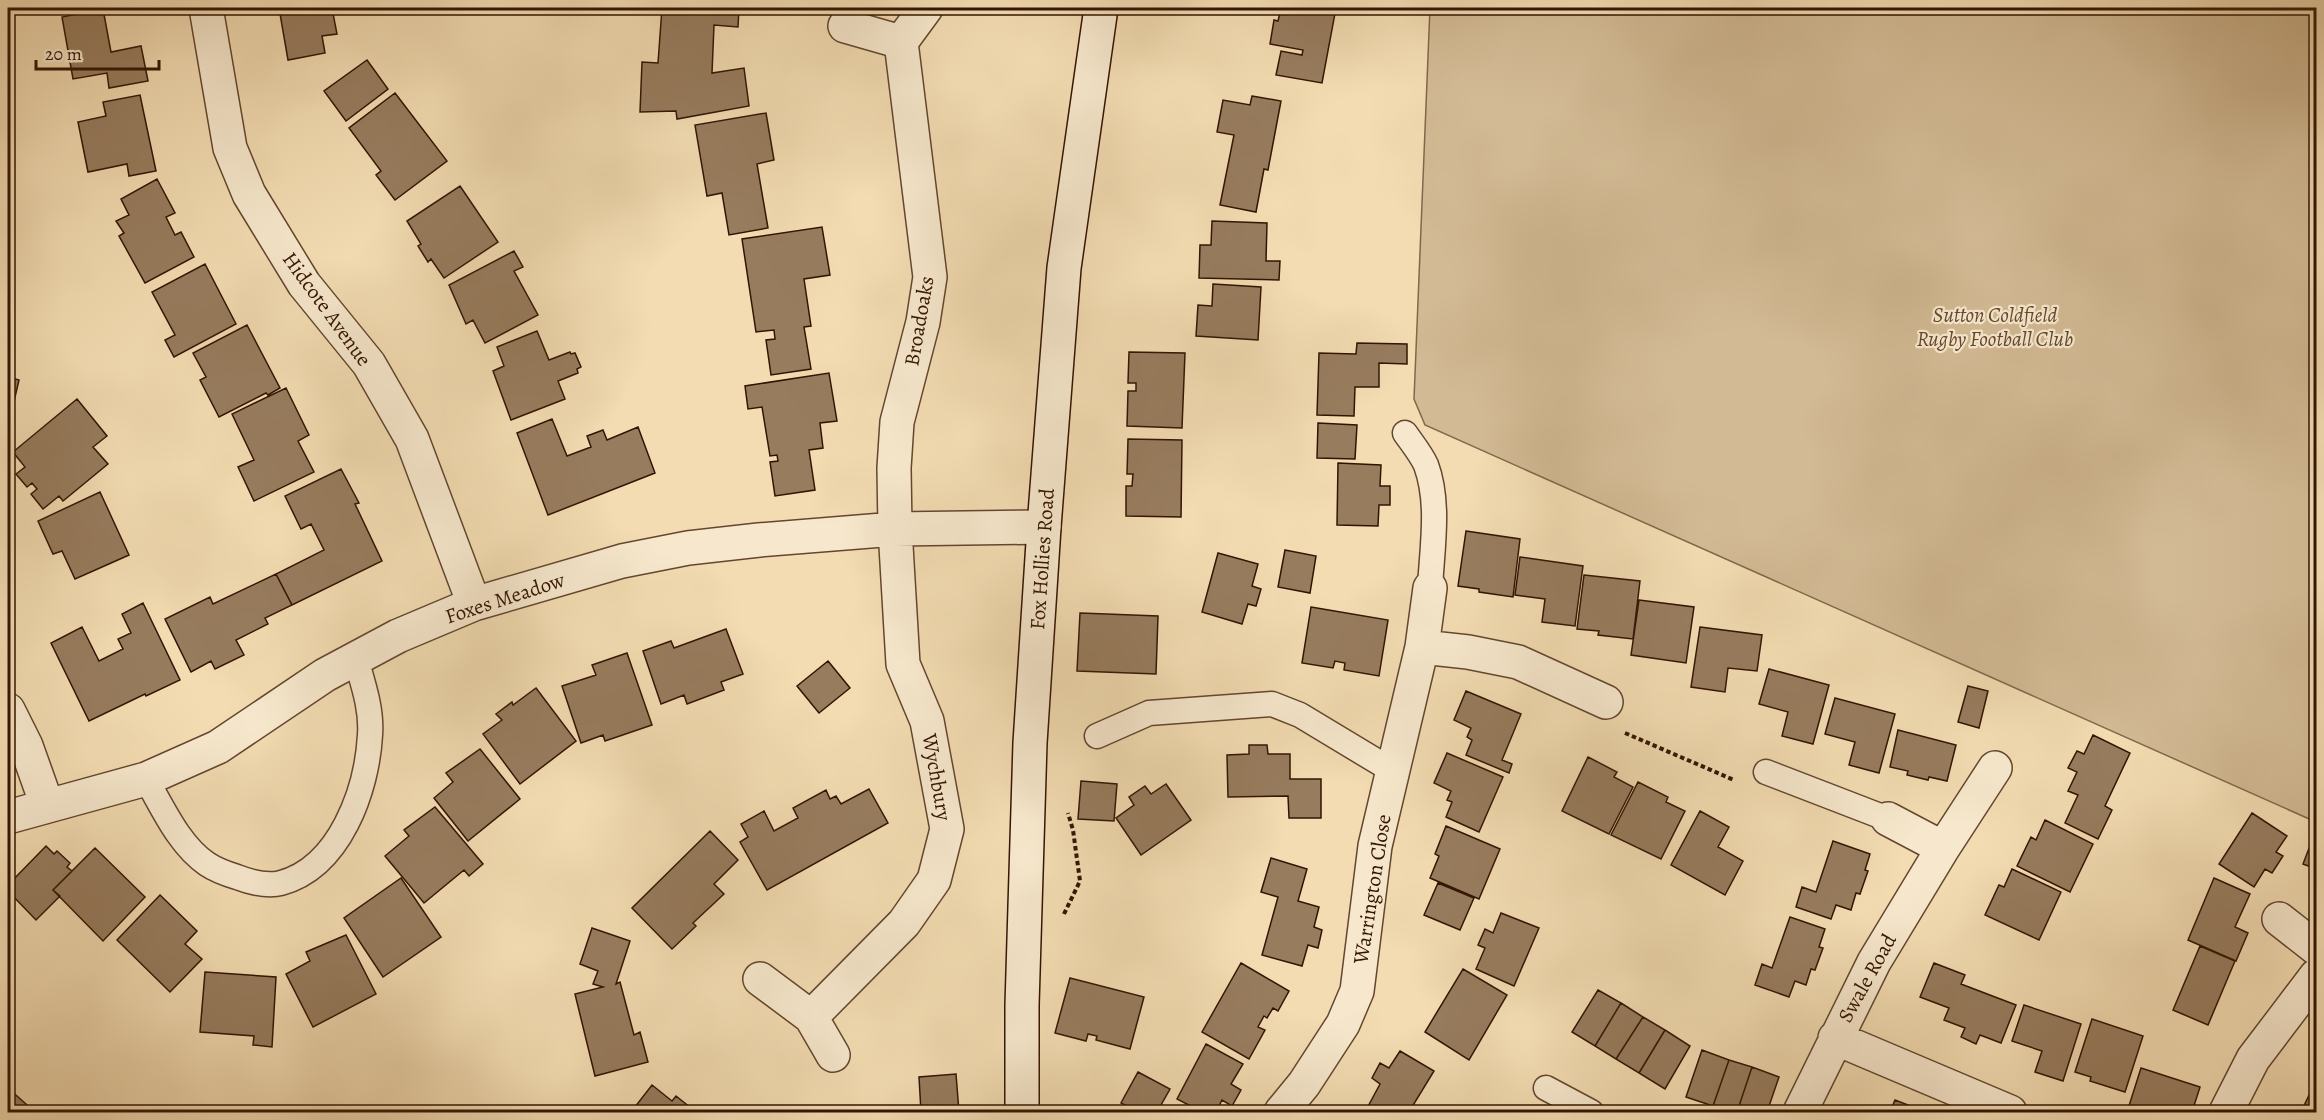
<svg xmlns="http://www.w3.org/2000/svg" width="2324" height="1120" viewBox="0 0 2324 1120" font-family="Alegreya,serif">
	<rect width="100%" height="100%" fill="#f3dcb2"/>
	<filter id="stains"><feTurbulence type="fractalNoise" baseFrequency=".00333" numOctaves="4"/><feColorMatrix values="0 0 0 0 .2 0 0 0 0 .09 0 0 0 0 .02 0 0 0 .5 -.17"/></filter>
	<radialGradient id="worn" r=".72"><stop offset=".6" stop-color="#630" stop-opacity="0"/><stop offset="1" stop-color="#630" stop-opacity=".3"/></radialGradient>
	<path fill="#d2ba94" stroke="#82674c" stroke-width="1.5" d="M1430 8H2316V822L1425 425 1414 399Z"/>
	<path fill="#977c5e" stroke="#331403" stroke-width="1.5" d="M279 8H332L337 34 322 36 325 53 288 60Z
		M662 8H739L738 27 714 25 712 73 744 68 749 106 677 119 676 111 640 112 642 62 658 63Z
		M1281 8H1336L1322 83 1276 75 1281 51 1302 55 1303 50 1270 44 1274 20 1278 21Z
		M103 9 111 52 141 46 148 81 109 88 107 73 73 79 62 17Z
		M367 60 388 89 346 121 324 91Z
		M395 93 447 161 395 200 376 175 381 171 349 128Z
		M140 95 156 171 129 176 127 164 88 172 78 122 106 116 103 102Z
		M1252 96 1281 101 1268 170 1264 169 1256 212 1220 205 1234 135 1217 132 1223 100 1250 105Z
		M766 113 774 160 757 164 768 228 729 235 722 193 707 196 695 125Z
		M157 179 175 213 166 217 175 235 181 232 194 257 145 283 119 236 124 233 116 221 129 215 121 199Z
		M460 186 498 242 444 278 431 259 428 262 418 246 421 244 407 221Z
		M1212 221 1267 223 1266 261H1280L1279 280 1199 278 1200 245H1211Z
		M822 227 830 275 804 279 811 326 804 327 811 369 771 375 766 340 775 339 774 330 756 332 742 239Z
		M514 251 523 267 514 271 538 315 485 343 473 320 466 324 449 285Z
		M205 264 236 324 174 357 165 340 175 335 152 292Z
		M1213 284 1261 287 1258 340 1196 336 1198 305 1212 306Z
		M247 325 280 388 268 395 266 393 219 417 200 380 206 377 193 353Z
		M537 331 549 360 570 352 571 354 575 353 581 367 577 369 578 373 558 381 565 399 511 420 493 371 504 366 497 347Z
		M1357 343 1407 344V364L1379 363V387H1355L1354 416 1317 415 1319 353 1356 354Z
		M1129 352 1185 353 1182 428 1127 426 1128 391H1136V383H1128Z
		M829 373 837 421 820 423 823 448 809 450 815 490 775 496 770 462 778 461 777 455 770 456 762 407 748 409 745 386Z
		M8 377 19 380 8 427Z
		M286 388 309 435 298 441 314 472 254 501 238 467 254 460 232 414Z
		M77 399 107 436 93 447 108 464 63 501 59 496 43 509 31 494 37 489 32 483 27 487 16 474 25 467 13 452Z
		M552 419 567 456 591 447 587 436 603 430 607 440 638 427 655 473 548 515 517 433Z
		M1318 423 1357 425 1355 459 1317 458Z
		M1128 439 1182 440 1181 517 1126 516V486H1132L1133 474H1127Z
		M1338 463 1381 465 1380 486H1390V505H1379L1378 526 1337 525Z
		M341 469 359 503 355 504 382 561 292 605 276 574 324 550 311 524 301 529 285 496Z
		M100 492 129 555 75 579 62 551 53 554 38 521Z
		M1466 531 1520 539 1513 597 1479 592V589L1458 586Z
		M1285 550 1316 556 1310 593 1278 587Z
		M1218 553 1258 564 1252 586 1261 589 1256 606 1248 604 1242 624 1202 612Z
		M1520 557 1583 566 1575 626 1542 622 1545 599 1515 595Z
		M276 574 292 605 265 618 268 624 236 640 244 655 215 669 211 661 191 672 165 619 210 597 213 604Z
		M1584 575 1640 581 1633 639 1598 635 1599 631 1577 629Z
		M1639 600 1694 607 1686 663 1631 655Z
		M143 603 180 680 146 696 145 694 89 721 51 643 82 627 99 661 123 649 118 639 131 633 122 614Z
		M1311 607 1388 620 1379 676 1344 670 1345 663 1335 661 1333 668 1302 663Z
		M1080 613 1158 616 1156 674 1077 671Z
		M1700 627 1762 635 1757 671 1728 668 1725 692 1691 687Z
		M726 629 743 674 721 682 724 690 687 704 684 695 661 704 643 651 671 641 674 648Z
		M627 653 652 725 605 741 603 735 581 743 562 686 596 675 592 665Z
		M828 661 850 688 819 713 797 686Z
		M1769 669 1829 685 1813 744 1782 736 1788 712 1759 704Z
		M1968 686 1988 691 1979 728 1958 722Z
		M536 688 576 741 520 784 483 734 502 720 496 714 512 702 513 705Z
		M1466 691 1521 714 1502 760 1512 764 1509 773 1466 755 1472 740 1467 737 1471 728 1454 720Z
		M1835 698 1895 714 1879 773 1849 765 1855 742 1825 734Z
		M1898 730 1956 745 1947 781 1929 777 1928 780 1907 775 1908 771 1890 767Z
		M2093 735 2130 753 2105 806 2112 810 2098 839 2065 823 2078 795 2068 791 2077 772 2068 768 2077 751 2084 754Z
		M1249 745H1267L1268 754H1290V779H1321V818H1289L1288 796 1228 797 1227 755 1249 754Z
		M480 749 520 799 468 841 434 798 453 782 446 773Z
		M1447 753 1503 777 1479 832 1446 817 1452 802 1447 800 1451 791 1434 783Z
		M1588 757 1617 772 1614 777 1633 787 1609 834 1562 811Z
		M1081 781 1117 784 1114 821 1078 819Z
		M1638 782 1668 797 1666 802 1685 811 1661 859 1611 835Z
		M1166 784 1191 820 1141 855 1116 818 1134 805 1129 797 1145 786 1151 794Z
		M869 789 888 823 767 890 740 842 748 837 741 824 764 811 774 831 798 818 793 808 826 790 830 799 836 796 841 804Z
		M435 807 483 864 469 876 464 870 424 903 385 856 409 836 404 830Z
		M1700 811 1729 827 1718 847 1743 861 1725 895 1671 865Z
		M2252 813 2287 836 2276 852 2283 856 2272 873 2265 869 2254 887 2219 864Z
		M2045 820 2093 844 2070 892 2017 866 2031 837 2036 840Z
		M1446 826 1500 849 1479 899 1430 878 1439 856 1435 854Z
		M2316 830V869L2303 864Z
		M710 831 738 860 714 884 724 894 693 923 696 926 672 949 632 908Z
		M1833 841 1870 854 1865 870 1868 871 1860 894 1856 893 1851 910 1836 905 1831 919 1796 907 1802 887 1816 892Z
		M46 846 54 854 57 851 70 863 67 867 72 871 53 890 60 896 36 920 8 891V885Z
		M95 848 145 897 103 941 53 890Z
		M1271 858 1307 869 1298 901 1319 907 1314 927 1322 930 1318 948 1308 945 1302 966 1262 955 1278 897 1261 892Z
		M2012 869 2061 892 2039 940 1985 915 1999 885 2004 887Z
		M401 878 441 937 383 977 344 918Z
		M2214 878 2250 894 2235 927 2248 933 2236 961 2188 940Z
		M1438 883 1474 898 1460 930 1424 915Z
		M160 895 197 931 185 944 202 959 170 992 117 940Z
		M1501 913 1539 928 1514 986 1476 969 1485 948 1478 945 1485 929 1493 933Z
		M1790 917 1825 929 1819 947 1823 948 1815 970 1811 969 1806 985 1795 981 1789 997 1755 985 1762 964 1772 968Z
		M592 928 630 941 616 984 620 982 634 1035 640 1032 648 1062 595 1076 575 994 603 987 593 984 598 971 580 964Z
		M346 935 376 994 313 1027 286 974 310 961 306 952Z
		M2200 946 2235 961 2208 1025 2173 1010Z
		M1241 963 1289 991 1278 1011 1273 1008 1267 1018 1264 1016 1258 1027 1265 1030 1249 1059 1202 1032Z
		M1934 963 1965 975 1961 984 2016 1005 2001 1043 1980 1035 1976 1044 1961 1037 1965 1028 1944 1020 1949 1008 1920 997Z
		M1463 969 1507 995 1469 1060 1425 1032Z
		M205 972 276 977 272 1047 253 1045 254 1036 200 1032Z
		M1070 978 1144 997 1130 1049 1096 1040 1097 1036 1088 1034 1086 1041 1055 1033Z
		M1598 990 1621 1003 1595 1046 1572 1032Z
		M1621 1003 1643 1017 1616 1059 1595 1046Z
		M2024 1005 2081 1024 2063 1081 2035 1072 2042 1051 2012 1041Z
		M1643 1017 1665 1030 1639 1073 1616 1059Z
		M2092 1019 2143 1036 2125 1092 2090 1081 2091 1077 2075 1072Z
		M1665 1030 1690 1046 1665 1089 1639 1073Z
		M1206 1044 1243 1064 1231 1084 1241 1090 1232 1106 1222 1100 1216 1112H1202L1177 1099Z
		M1702 1050 1729 1060 1713 1106 1686 1097Z
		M1400 1051 1434 1071 1409 1112H1365L1380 1084 1372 1078 1380 1063 1389 1068Z
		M1729 1060 1752 1067 1737 1112 1713 1106Z
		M1752 1067 1779 1077 1767 1112H1737Z
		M2141 1068 2200 1087 2192 1112H2139L2128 1109Z
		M1138 1072 1170 1089 1157 1112H1138L1121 1103Z
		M956 1074 959 1112H921L919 1077Z
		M652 1085 672 1101 676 1096 696 1112H631Z
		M2313 1087 2316 1088V1112H2301Z
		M8 1088 35 1112H8Z
		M1895 1100 1926 1112H1890Z"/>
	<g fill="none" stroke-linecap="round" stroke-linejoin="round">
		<defs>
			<path id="lane" d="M1405 433C1412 443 1421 454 1426 465 1440 503 1432 548 1430 588
				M1097 736 1149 713 1272 704 1300 715 1393 771
				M1766 772 1888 819
				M146 779C163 808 179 845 207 864 216 870 227 874 237 877 250 882 266 887 281 883 340 867 367 790 370 735 372 709 363 684 356 659
				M1546 1088 1591 1112"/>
			<path id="street" d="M206 8 230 148 249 194 304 284 369 364 412 439 474 604
				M845 26 901 42 926 8
				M1422 647 1468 652 1518 662 1606 702
				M8 710 26 746 47 805
				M8 817 146 779 218 747 325 675 398 636 474 604 622 561 688 548 759 540 895 529 1044 527
				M1888 819 1943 848
				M2279 919 2316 948
				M760 979 811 1017 833 1055
				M811 1017 904 923 934 880 947 829 927 721 903 664 895 529 894 468 897 422 923 322 930 277 901 42
				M1835 1038 2010 1112
				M1281 1112 1304 1084 1343 1024 1357 991 1375 846 1422 647 1430 588
				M1800 1112 1874 962 1943 848 1995 768
				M2226 1112 2253 1059 2316 976"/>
			<path id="secondary" d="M1022 1112V1005L1030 743 1044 527 1064 268 1101 8"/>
		</defs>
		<use href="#lane" stroke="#63462f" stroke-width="27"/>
		<use href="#street" stroke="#63462f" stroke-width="36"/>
		<use href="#secondary" stroke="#331403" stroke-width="36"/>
		<path stroke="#331403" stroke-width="4" stroke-dasharray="4.5 3" stroke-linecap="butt" d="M1625 733 1734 780
			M1064 914 1080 881 1073 830 1068 813"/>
		<use href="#lane" stroke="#f7e8cd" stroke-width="24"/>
		<use href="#street" stroke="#f7e8cd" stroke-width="33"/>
		<use href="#secondary" stroke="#f7e8cd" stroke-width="33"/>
	</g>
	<g text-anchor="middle" stroke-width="4.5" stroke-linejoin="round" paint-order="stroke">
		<g font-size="21" fill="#331403" stroke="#f7e8cd">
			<text transform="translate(327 309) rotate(54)" y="7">Hidcote Avenue</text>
			<text transform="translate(919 321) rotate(-80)" y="7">Broadoaks</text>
			<text transform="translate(1042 559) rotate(-86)" y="7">Fox Hollies Road</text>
			<text transform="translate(505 598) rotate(-18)" y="7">Foxes Meadow</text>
			<text transform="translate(937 777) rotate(80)" y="7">Wychbury</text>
			<text transform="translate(1372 889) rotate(-81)" y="7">Warrington Close</text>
			<text transform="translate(1867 978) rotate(-61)" y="7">Swale Road</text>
		</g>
		<g font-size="21" font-style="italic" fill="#63462e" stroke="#f7e8cd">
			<text x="1995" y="322">Sutton Coldfield<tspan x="1995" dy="24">Rugby Football Club</tspan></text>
		</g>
	</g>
	<rect width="2324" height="1120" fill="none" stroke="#f3dcb2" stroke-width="30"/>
	<rect x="9" y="9" width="2306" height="1102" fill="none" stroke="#331403" stroke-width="3"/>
	<rect x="15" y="15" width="2294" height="1090" fill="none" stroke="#331403" stroke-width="1.5"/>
	<path d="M36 60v9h123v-9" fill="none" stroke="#331403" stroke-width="3"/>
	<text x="45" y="60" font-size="18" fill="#331403" stroke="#f7e8cd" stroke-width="4.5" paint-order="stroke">20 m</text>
	<rect width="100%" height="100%" filter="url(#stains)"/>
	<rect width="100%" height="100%" fill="url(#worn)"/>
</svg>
